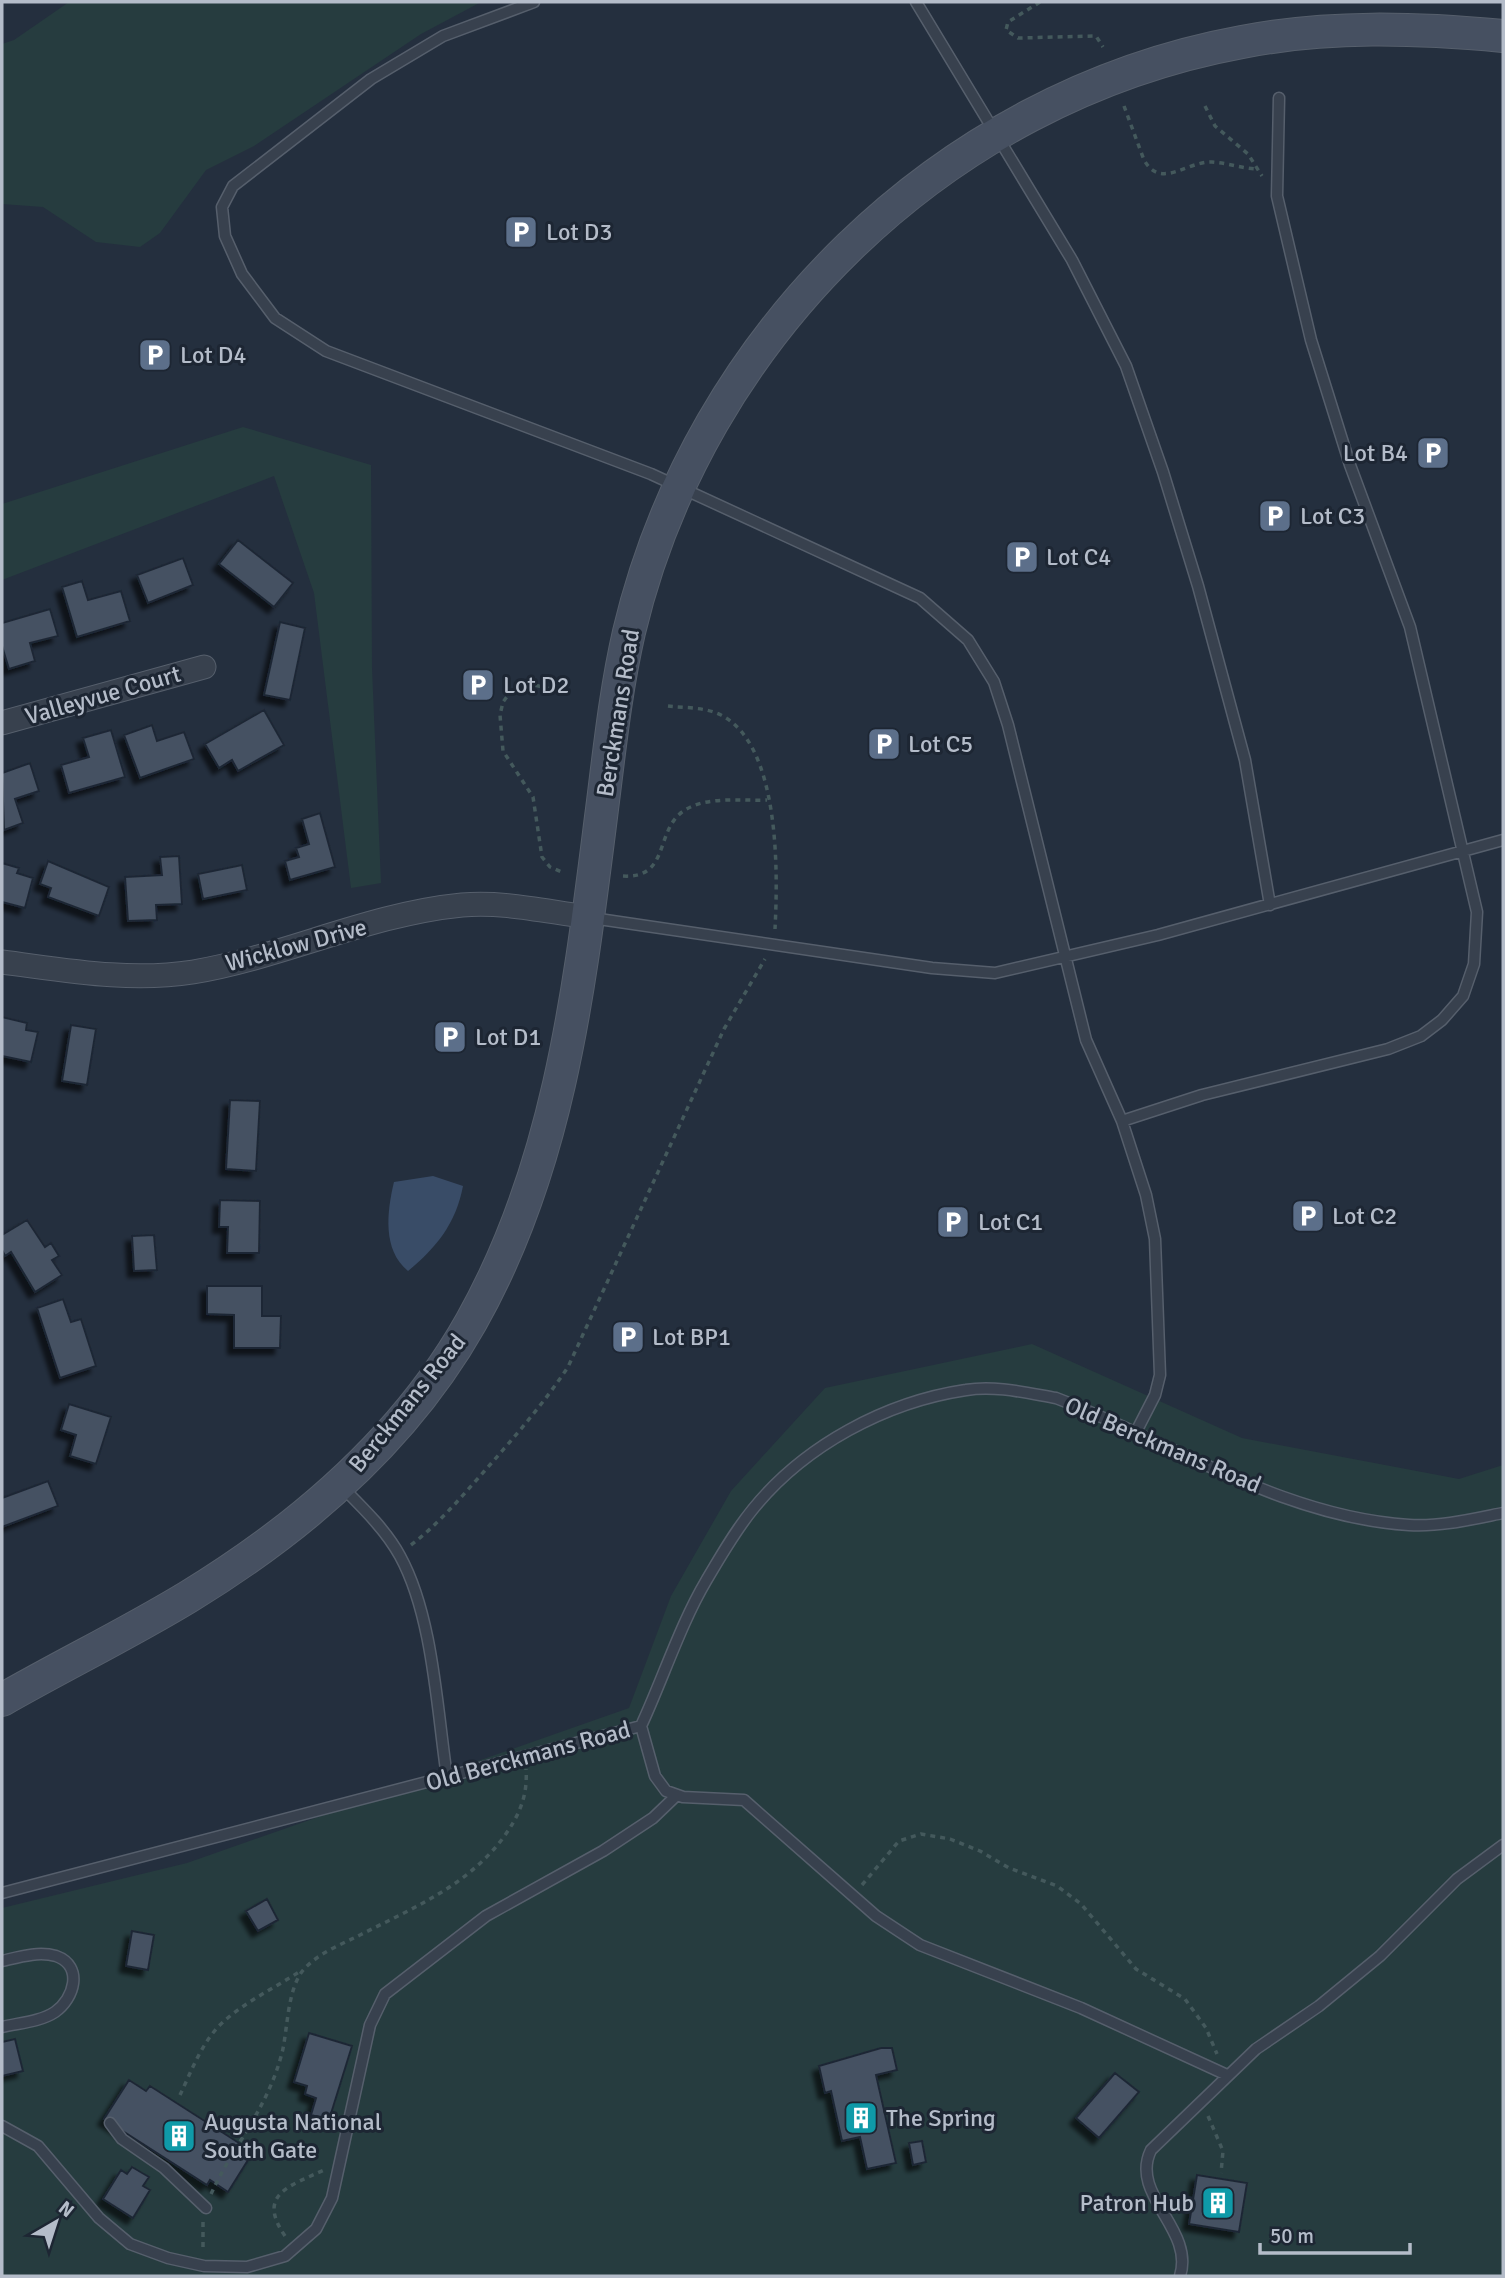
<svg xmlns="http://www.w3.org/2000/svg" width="1505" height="2278" viewBox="0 0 1505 2278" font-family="Signika,sans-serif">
	<defs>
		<filter id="shadow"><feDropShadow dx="-6" dy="6" stdDeviation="2" flood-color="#0009"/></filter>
	</defs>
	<rect width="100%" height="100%" fill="#242f3e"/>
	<path fill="#263c3f" d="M69 2H481L421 34 254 146 206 170 160 233 140 247 96 242 43 207 2 204V44L14 40Z
		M243 427 371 465 372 668 381 883 351 888 314 593 274 476 2 580V504Z
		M1032 1344 1242 1438 1459 1479 1503 1465V2276H2V1908L187 1863 629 1708 671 1596 731 1491 825 1388Z"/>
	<path fill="#394c67" d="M433 1176 463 1186C456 1223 437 1247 408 1271 382 1250 387 1211 394 1182Z"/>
	<path fill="#455162" stroke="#1f2835" stroke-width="2" filter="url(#shadow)" d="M238 540 293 583 274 607 219 564Z
		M183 558 193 585 148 603 137 575Z
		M82 581 88 600 121 591 130 621 77 637 62 587Z
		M50 609 58 636 30 643 35 661 9 669 2 646V623Z
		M280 622 305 628 290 700 264 695Z
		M264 710 284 745 238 771 232 760 219 768 205 744Z
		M152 725 157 741 184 732 194 759 140 778 124 735Z
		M111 730 125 777 69 793 61 765 89 757 83 738Z
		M30 763 39 791 15 799 23 823 4 830 2 773Z
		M320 813 335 867 290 880 285 861 299 857 296 848 309 844 302 819Z
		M179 856 182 904 156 905 157 920 128 921 125 877 162 875 160 857Z
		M48 861 109 887 99 916 48 897 51 888 40 884Z
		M2 863 19 868 17 873 33 878 25 908 2 902Z
		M242 865 247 890 203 899 198 874Z
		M2 1017 27 1023 26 1030 38 1032 31 1062 2 1056Z
		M71 1025 96 1029 87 1085 62 1081Z
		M230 1100 260 1101 256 1171 226 1169Z
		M220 1200 260 1201 259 1253H227L228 1227H219Z
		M27 1220 45 1247 51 1243 59 1256 52 1260 62 1275 35 1292 11 1252 5 1256 2 1250V1235Z
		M154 1235 157 1270 134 1271 132 1236Z
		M207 1286H262V1316H281L280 1348H234V1315L207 1314Z
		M63 1299 71 1322 81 1319 96 1366 60 1378 37 1308Z
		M69 1404 111 1417 96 1464 70 1456 76 1435 61 1430Z
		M48 1481 58 1506 2 1527V1498Z
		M267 1899 278 1920 258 1931 246 1911Z
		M132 1931 154 1935 148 1970 126 1966Z
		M309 2033 352 2046 329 2120 311 2115 316 2098 305 2094 307 2086 294 2082Z
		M15 2039 23 2071 2 2076V2042Z
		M881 2048H892L897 2070 876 2075 896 2163 867 2169 860 2137 842 2141 831 2091 825 2093 819 2066Z
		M1115 2073 1139 2092 1099 2138 1076 2118Z
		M129 2080 146 2091 150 2086 253 2152 228 2192 210 2180 207 2185 104 2119Z
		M922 2141 926 2162 913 2165 909 2143Z
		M132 2167 149 2177 143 2186 150 2190 133 2218 103 2199 121 2170 127 2174Z
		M1197 2175 1247 2183 1239 2232 1189 2224Z"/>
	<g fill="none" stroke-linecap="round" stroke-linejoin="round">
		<defs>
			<path id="service" d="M534 2 443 36 371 79 233 186 222 207 225 236 242 274 275 318 326 351 651 474 920 598 968 640 994 682 1008 725 1086 1040 1122 1121 1146 1195 1155 1239 1160 1375 1155 1395 1136 1432
				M916 2 1072 260 1126 366 1163 472 1198 586 1245 760 1270 905
				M592 918 932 968 995 973 1158 935 1503 840
				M1122 1121 1202 1095 1388 1049 1421 1036 1442 1020 1463 996 1474 964 1477 912 1410 627 1350 465 1311 340 1277 196 1279 98
				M341 1486C362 1507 386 1530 400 1556 433 1616 437 1710 447 1777
				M641 1726 655 1776 666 1791 683 1797 744 1800 876 1916 920 1945 1081 2008 1227 2075
				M2 1893 641 1726C662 1681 681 1623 706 1581 720 1557 735 1531 753 1509 804 1446 885 1402 966 1390 995 1385 1027 1393 1056 1398 1171 1442 1282 1517 1409 1525 1440 1527 1473 1519 1503 1513
				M2 1961C19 1957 38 1951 56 1956 84 1966 74 1999 55 2012 40 2022 18 2023 2 2027
				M110 2123 122 2139 164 2168 206 2208
				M2 2126 38 2146 99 2218 130 2244 168 2258 204 2266 247 2267 285 2256 316 2229 332 2198 370 2025 385 1994 486 1916 603 1851 653 1818 677 1795
				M1180 2276C1195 2229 1129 2195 1151 2150L1256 2049 1319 2006 1380 1956 1457 1879 1503 1845"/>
			<path id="minor" d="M2 723 204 667
				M2 962C65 970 128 982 193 972 283 957 369 914 462 905 503 901 548 912 589 917"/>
			<path id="secondary" d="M2 1700C63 1665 127 1634 188 1597 301 1528 405 1439 471 1322 559 1166 579 991 601 817 609 755 615 693 629 632 699 337 942 97 1242 42 1329 25 1415 28 1503 36"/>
		</defs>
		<use href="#service" stroke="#565f6c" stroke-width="13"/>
		<use href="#minor" stroke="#565f6c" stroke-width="25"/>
		<use href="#secondary" stroke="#565f6c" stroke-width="34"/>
		<path stroke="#44595c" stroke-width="3.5" stroke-dasharray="5 5" stroke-linecap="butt" d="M1040 2 1008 22 1006 30 1018 38 1096 36 1103 47
			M1124 106 1144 160C1161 190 1187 161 1212 162 1227 163 1241 168 1256 169
			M1205 106 1215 126 1248 154 1262 176
			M560 691 530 684 515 686 503 702 500 715 503 751 533 797 542 857 550 867 564 873
			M668 706C685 708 705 707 721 715 780 745 778 871 775 929
			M623 876C671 879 654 829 685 810 707 796 742 801 767 800
			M411 1545C437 1525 458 1501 480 1476 511 1441 542 1406 568 1367L724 1029 765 959
			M862 1885 899 1841 921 1834 950 1839 980 1851 1009 1868 1057 1886 1081 1904 1136 1969 1185 1999 1206 2028 1217 2054
			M180 2095C191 2072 202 2042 221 2024 244 2002 275 1988 302 1970
			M1208 2116 1223 2151 1221 2173
			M211 2194C234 2144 267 2110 282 2053 288 2029 287 1985 306 1967 321 1952 342 1944 360 1935 413 1908 467 1886 503 1838 519 1816 528 1796 526 1769
			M203 2222V2252
			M285 2236C256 2194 290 2186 324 2170"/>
		<use href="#service" stroke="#38414e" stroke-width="10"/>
		<use href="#minor" stroke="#38414e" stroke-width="23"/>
		<use href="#secondary" stroke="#465061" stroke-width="32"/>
	</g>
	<defs>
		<symbol id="parking-square" viewBox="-11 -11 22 22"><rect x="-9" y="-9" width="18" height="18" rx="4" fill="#5c6f8a" stroke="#1d2633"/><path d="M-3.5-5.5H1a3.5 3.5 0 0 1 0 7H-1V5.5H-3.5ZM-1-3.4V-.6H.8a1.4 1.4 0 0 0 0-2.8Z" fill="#fff"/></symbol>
		<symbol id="building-square" viewBox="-11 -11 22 22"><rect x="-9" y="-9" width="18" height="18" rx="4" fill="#0f9aa8" stroke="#1d2633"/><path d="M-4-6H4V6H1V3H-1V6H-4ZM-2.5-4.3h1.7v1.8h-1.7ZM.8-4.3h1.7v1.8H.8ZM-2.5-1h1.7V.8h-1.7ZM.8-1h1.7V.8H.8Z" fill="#fff"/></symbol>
	</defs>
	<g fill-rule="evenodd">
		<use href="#parking-square" x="502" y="213" width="38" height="38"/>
		<use href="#parking-square" x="136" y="336" width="38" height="38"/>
		<use href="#parking-square" x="1414" y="434" width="38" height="38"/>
		<use href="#parking-square" x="1256" y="497" width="38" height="38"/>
		<use href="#parking-square" x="1003" y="538" width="38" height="38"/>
		<use href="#parking-square" x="459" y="666" width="38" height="38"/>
		<use href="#parking-square" x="865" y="725" width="38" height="38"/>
		<use href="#parking-square" x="431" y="1018" width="38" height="38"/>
		<use href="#parking-square" x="1289" y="1197" width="38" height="38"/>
		<use href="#parking-square" x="934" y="1203" width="38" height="38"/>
		<use href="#parking-square" x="609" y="1318" width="38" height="38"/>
		<use href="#building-square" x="842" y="2099" width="38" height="38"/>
		<use href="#building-square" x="160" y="2117" width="38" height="38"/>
		<use href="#building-square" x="1199" y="2184" width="38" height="38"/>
	</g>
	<g text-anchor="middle" stroke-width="6" stroke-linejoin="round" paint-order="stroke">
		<g font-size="24" fill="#b4bcc9" stroke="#1d2633" text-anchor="start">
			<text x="546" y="240">Lot D3</text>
			<text x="180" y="363">Lot D4</text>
			<text x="1408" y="461" text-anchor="end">Lot B4</text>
			<text x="1300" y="524">Lot C3</text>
			<text x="1046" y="565">Lot C4</text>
			<text x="503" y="693">Lot D2</text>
			<text x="908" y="752">Lot C5</text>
			<text x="475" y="1045">Lot D1</text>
			<text x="1332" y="1224">Lot C2</text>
			<text x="978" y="1230">Lot C1</text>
			<text x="652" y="1345">Lot BP1</text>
			<text x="886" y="2126">The Spring</text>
			<text x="204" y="2130">Augusta National<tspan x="204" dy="28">South Gate</tspan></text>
			<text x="1194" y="2211" text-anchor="end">Patron Hub</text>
		</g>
		<g font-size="24" fill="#b4bcc9" stroke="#1d2633">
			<text transform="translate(103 695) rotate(-16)" y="8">Valleyvue Court</text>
			<text transform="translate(618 713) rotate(-81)" y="8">Berckmans Road</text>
			<text transform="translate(296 945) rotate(-15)" y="8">Wicklow Drive</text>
			<text transform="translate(407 1403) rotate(-51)" y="8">Berckmans Road</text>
			<text transform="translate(1163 1445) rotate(23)" y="8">Old Berckmans Road</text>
			<text transform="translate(528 1756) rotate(-15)" y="8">Old Berckmans Road</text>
		</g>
	</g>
	<rect width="1505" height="2278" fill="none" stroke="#b4bcc9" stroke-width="7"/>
	<g transform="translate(56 2222) rotate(39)" stroke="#1d2633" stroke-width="5" paint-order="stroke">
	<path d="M0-5L12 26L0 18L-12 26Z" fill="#b4bcc9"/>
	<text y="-10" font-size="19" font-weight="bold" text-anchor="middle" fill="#b4bcc9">N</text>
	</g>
	<path d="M1260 2243v10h150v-10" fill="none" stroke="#b4bcc9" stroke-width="3.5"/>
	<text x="1270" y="2243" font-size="21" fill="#b4bcc9" stroke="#1d2633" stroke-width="5" paint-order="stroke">50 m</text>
</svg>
